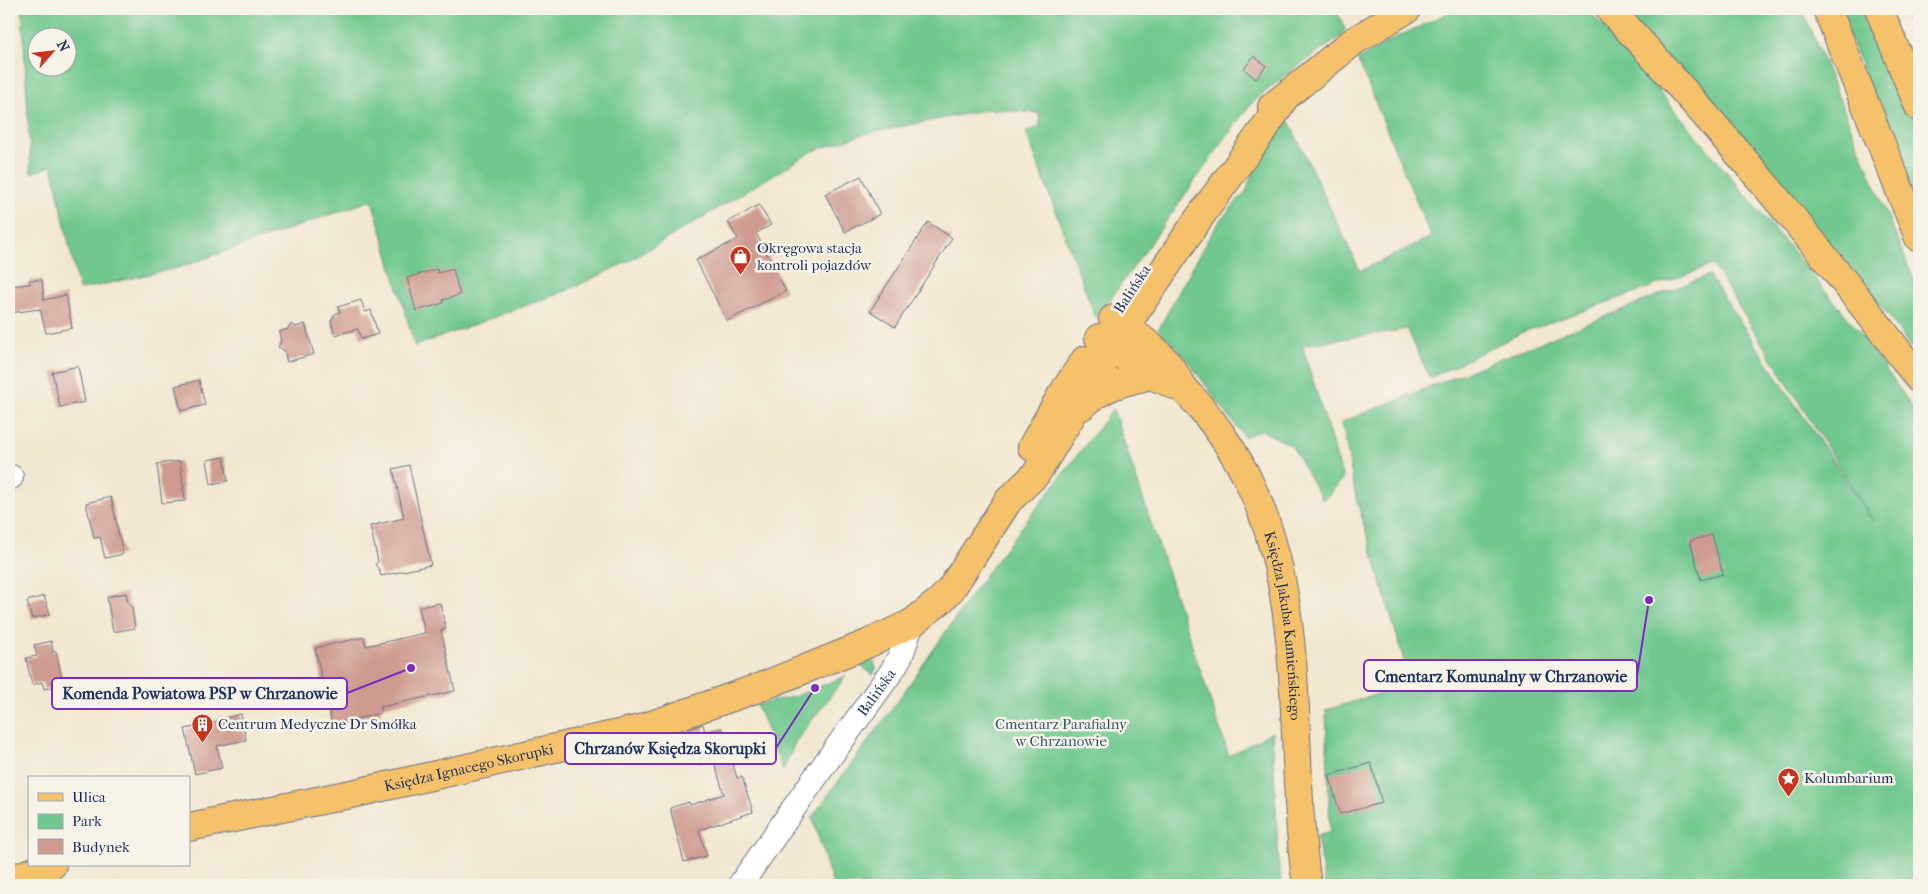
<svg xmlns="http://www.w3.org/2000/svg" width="1928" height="894" viewBox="0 0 1928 894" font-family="'IM FELL French Canon',serif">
	<rect width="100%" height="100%" fill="#f7f3e8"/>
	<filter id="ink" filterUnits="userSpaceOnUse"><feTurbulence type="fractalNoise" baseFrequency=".02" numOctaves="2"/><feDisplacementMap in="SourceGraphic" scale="10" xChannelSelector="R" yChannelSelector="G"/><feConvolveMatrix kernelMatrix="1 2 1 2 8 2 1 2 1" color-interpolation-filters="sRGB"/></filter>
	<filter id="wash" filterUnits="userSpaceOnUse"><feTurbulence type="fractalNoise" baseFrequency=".0096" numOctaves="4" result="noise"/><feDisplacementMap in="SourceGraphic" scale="20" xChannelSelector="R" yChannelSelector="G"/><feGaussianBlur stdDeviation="1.12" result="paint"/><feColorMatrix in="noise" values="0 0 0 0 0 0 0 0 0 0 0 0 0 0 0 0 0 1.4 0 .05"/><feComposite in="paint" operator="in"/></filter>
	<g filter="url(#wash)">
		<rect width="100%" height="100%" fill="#f2e7d0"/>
		<path fill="#6fc88f" stroke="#457c76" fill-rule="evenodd" d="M22 9H1336L1345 29 1342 36 1285 75 1251 104 1232 129 1096 319 1026 132 1040 127 1039 113 990 109 864 134 813 151 633 259 566 291 415 346 372 200 181 267 79 290 52 166 31 173ZM38 38H68V68H38Z
			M1457 9H1587L1609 31 1859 331 1919 417V885H1325L1317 836 1330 832 1326 710 1411 684 1356 498 1342 422 1709 275 1874 522 1713 265 1523 332 1430 378 1407 329 1302 345 1343 479 1323 501 1292 446 1261 430 1244 437 1185 357 1158 330 1208 239 1220 221 1247 190 1256 161 1286 115 1360 271 1431 237 1358 60 1397 37Z
			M1625 9H1802L1919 292V359L1885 311 1628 15Z
			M1838 9H1869L1919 131V209Z
			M1902 9H1919V51Z
			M1113 409 1229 756 1272 732 1279 868 1282 885H833L812 817 897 702 988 571Z
			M868 657 874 662 876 668 873 675 853 659Z
			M846 676 796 741 783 770 757 705 796 696Z"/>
		<g id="blocks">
			<path fill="#cf9b91" d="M1254 56 1266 66 1256 79 1244 69Z
				M861 176 880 214 845 232 825 194Z
				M759 205 771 225 756 233 786 291 727 321 696 260 738 239 728 222Z
				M928 222 952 238 895 327 870 311Z
				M437 269 438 273 453 269 460 295 443 300 444 303 416 311 407 278Z
				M29 280H42L44 300 66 295 72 328 46 333 40 309 9 313V286L30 284Z
				M361 300 365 312 371 310 378 334 361 339 358 329 335 335 331 321 335 314 340 312 338 307Z
				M291 324 296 327 305 324 314 354 287 362 284 350 278 347 281 342 279 332 288 329Z
				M78 366 85 402 60 407 52 372Z
				M199 380 205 405 181 411 175 386Z
				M224 457 228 481 211 484 207 460Z
				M180 461 185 501 162 503 157 464Z
				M409 465 431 565 381 576 379 569 375 565 378 561 370 526 404 518 393 469Z
				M111 497 123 554 105 558 100 537 94 538 86 503Z
				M1712 535 1723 574 1701 580 1690 541Z
				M126 593 128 603 132 608 135 628 113 632 107 597Z
				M44 596 50 614 32 619 27 601Z
				M440 603 446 629 441 630 455 691 380 707 381 713 332 724 315 648 364 637 366 646 425 633 419 607Z
				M51 641 53 652 56 651 62 678H59L61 685 44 689 42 682 32 685 26 658 37 656 34 645Z
				M241 714 246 740 217 746 222 768 195 774 185 729 217 722V720Z
				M703 724 705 732 722 728 737 778 742 777 753 812 699 830 707 856 684 862 670 808 689 802 690 805 724 794 713 758 698 763 689 729Z
				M1371 763 1382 803 1340 814 1329 775Z"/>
		</g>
	</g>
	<g filter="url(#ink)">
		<use href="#blocks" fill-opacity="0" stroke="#666f86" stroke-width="1"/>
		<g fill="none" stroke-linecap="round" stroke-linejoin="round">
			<defs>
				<g id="minor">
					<path d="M9 477H11"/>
					<path id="s1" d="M740 885 819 772 892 671 901 655 912 623"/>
				</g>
				<g id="major">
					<path d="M1272 107 1354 41 1407 9"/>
					<path id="s2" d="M1113 319C1134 334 1155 346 1170 367 1176 374 1179 383 1184 389 1188 394 1193 399 1197 403 1218 428 1236 454 1249 482 1310 607 1287 752 1307 885"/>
					<path d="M1099 338 1129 360 1151 375 1184 389"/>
					<path d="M1082 406C1102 386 1125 381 1151 375"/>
					<path d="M1032 447 1061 396 1085 360"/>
					<path id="s3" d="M189 827 356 793 640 729 758 688 867 644 912 623 941 600 951 589 1008 501 1036 474 1125 327 1199 218 1266 126 1285 97"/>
					<path d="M9 880 52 865"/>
				</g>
				<path id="highway" d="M1610 9C1719 127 1823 250 1919 379
					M1827 9 1919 238
					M1879 9 1919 107"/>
			</defs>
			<use href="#minor" stroke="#666f86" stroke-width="26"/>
			<use href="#major" stroke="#666f86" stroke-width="30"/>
			<use href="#highway" stroke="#666f86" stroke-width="30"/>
			<use href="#minor" stroke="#fff" stroke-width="24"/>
			<use href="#major" stroke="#f5c16b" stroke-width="28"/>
			<use href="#highway" stroke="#f5c16b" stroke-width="28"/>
		</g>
	</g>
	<defs>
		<symbol id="shop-pin" viewBox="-11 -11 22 30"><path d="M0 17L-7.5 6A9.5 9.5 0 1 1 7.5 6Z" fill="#c8321e" stroke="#f7f3e8"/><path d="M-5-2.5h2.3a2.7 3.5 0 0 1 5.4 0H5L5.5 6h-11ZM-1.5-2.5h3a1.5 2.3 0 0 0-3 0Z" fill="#fff"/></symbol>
		<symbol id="building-pin" viewBox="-11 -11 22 30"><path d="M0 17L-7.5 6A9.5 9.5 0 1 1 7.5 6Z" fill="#c8321e" stroke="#f7f3e8"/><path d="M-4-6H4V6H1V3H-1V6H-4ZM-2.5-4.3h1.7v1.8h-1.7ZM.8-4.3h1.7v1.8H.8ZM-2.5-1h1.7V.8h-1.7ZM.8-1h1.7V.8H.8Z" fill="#fff"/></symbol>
		<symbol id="sight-pin" viewBox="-11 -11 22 30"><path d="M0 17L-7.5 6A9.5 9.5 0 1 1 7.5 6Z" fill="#c8321e" stroke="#f7f3e8"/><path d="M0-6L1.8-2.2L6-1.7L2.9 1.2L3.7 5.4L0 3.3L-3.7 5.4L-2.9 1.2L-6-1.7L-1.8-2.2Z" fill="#fff"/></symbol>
	</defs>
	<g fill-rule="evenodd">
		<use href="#shop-pin" x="728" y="244" width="25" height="34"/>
		<use href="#building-pin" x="190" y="712" width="25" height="34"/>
		<use href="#sight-pin" x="1776" y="766" width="25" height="34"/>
	</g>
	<g text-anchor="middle" stroke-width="5" stroke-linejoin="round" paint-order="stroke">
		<g font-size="15" fill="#1b2f5e" stroke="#f7f3e8" text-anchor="start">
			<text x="757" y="253">Okręgowa stacja<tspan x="757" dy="17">kontroli pojazdów</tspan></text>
			<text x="218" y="729">Centrum Medyczne Dr Smółka</text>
			<text x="1804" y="783">Kolumbarium</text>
		</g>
		<g font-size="15" fill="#1b2f5e" stroke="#f7f3e8">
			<text transform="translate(1132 289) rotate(-57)" y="5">Balińska</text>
			<text dy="5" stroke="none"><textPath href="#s2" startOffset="364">Księdza Jakuba Kamieńskiego</textPath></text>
			<text dy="5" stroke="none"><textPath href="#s1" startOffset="236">Balińska</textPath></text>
			<text dy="5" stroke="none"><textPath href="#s3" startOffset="286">Księdza Ignacego Skorupki</textPath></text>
		</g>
		<g font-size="15" fill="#30556a" stroke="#f7f3e8">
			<text x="1061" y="729">Cmentarz Parafialny<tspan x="1061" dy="17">w Chrzanowie</tspan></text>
		</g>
	</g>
	<path fill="none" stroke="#7b2cbf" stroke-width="2" d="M1649 600L1637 676M411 668L347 693M815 688L776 748"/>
	<g fill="#7b2cbf" stroke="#f7f3e8" stroke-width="2">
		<circle cx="1649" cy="600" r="5"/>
		<circle cx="411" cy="668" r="5"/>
		<circle cx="815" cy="688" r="5"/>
	</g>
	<g fill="#f7f3e8" stroke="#7b2cbf" stroke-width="2">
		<rect x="1364" y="660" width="273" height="31" rx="5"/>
		<rect x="52" y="678" width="295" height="31" rx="5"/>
		<rect x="565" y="733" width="211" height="31" rx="5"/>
	</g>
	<g font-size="16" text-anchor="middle" font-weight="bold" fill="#1b2f5e">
		<text x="1501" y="682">Cmentarz Komunalny w Chrzanowie</text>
		<text x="200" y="699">Komenda Powiatowa PSP w Chrzanowie</text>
		<text x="670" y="754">Chrzanów Księdza Skorupki</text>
	</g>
	<rect width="1928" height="894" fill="none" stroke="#f7f3e8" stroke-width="30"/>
	<rect x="28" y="776" width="162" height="90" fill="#f7f3e8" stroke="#9fa5b1"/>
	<rect x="38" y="793" width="25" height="8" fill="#f5c16b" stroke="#9fa5b1"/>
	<text x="72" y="802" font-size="15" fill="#1b2f5e">Ulica</text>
	<rect x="38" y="814" width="25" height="15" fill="#6fc88f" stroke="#9fa5b1"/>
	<text x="72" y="826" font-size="15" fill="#1b2f5e">Park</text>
	<rect x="38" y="839" width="25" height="15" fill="#cf9b91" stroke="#9fa5b1"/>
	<text x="72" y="852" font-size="15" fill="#1b2f5e">Budynek</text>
	<g transform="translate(52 52) rotate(62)"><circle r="24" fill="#f7f3e8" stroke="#9fa5b1"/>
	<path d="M0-4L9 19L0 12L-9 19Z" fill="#c8321e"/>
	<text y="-8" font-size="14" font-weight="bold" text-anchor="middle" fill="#1b2f5e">N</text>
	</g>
</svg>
